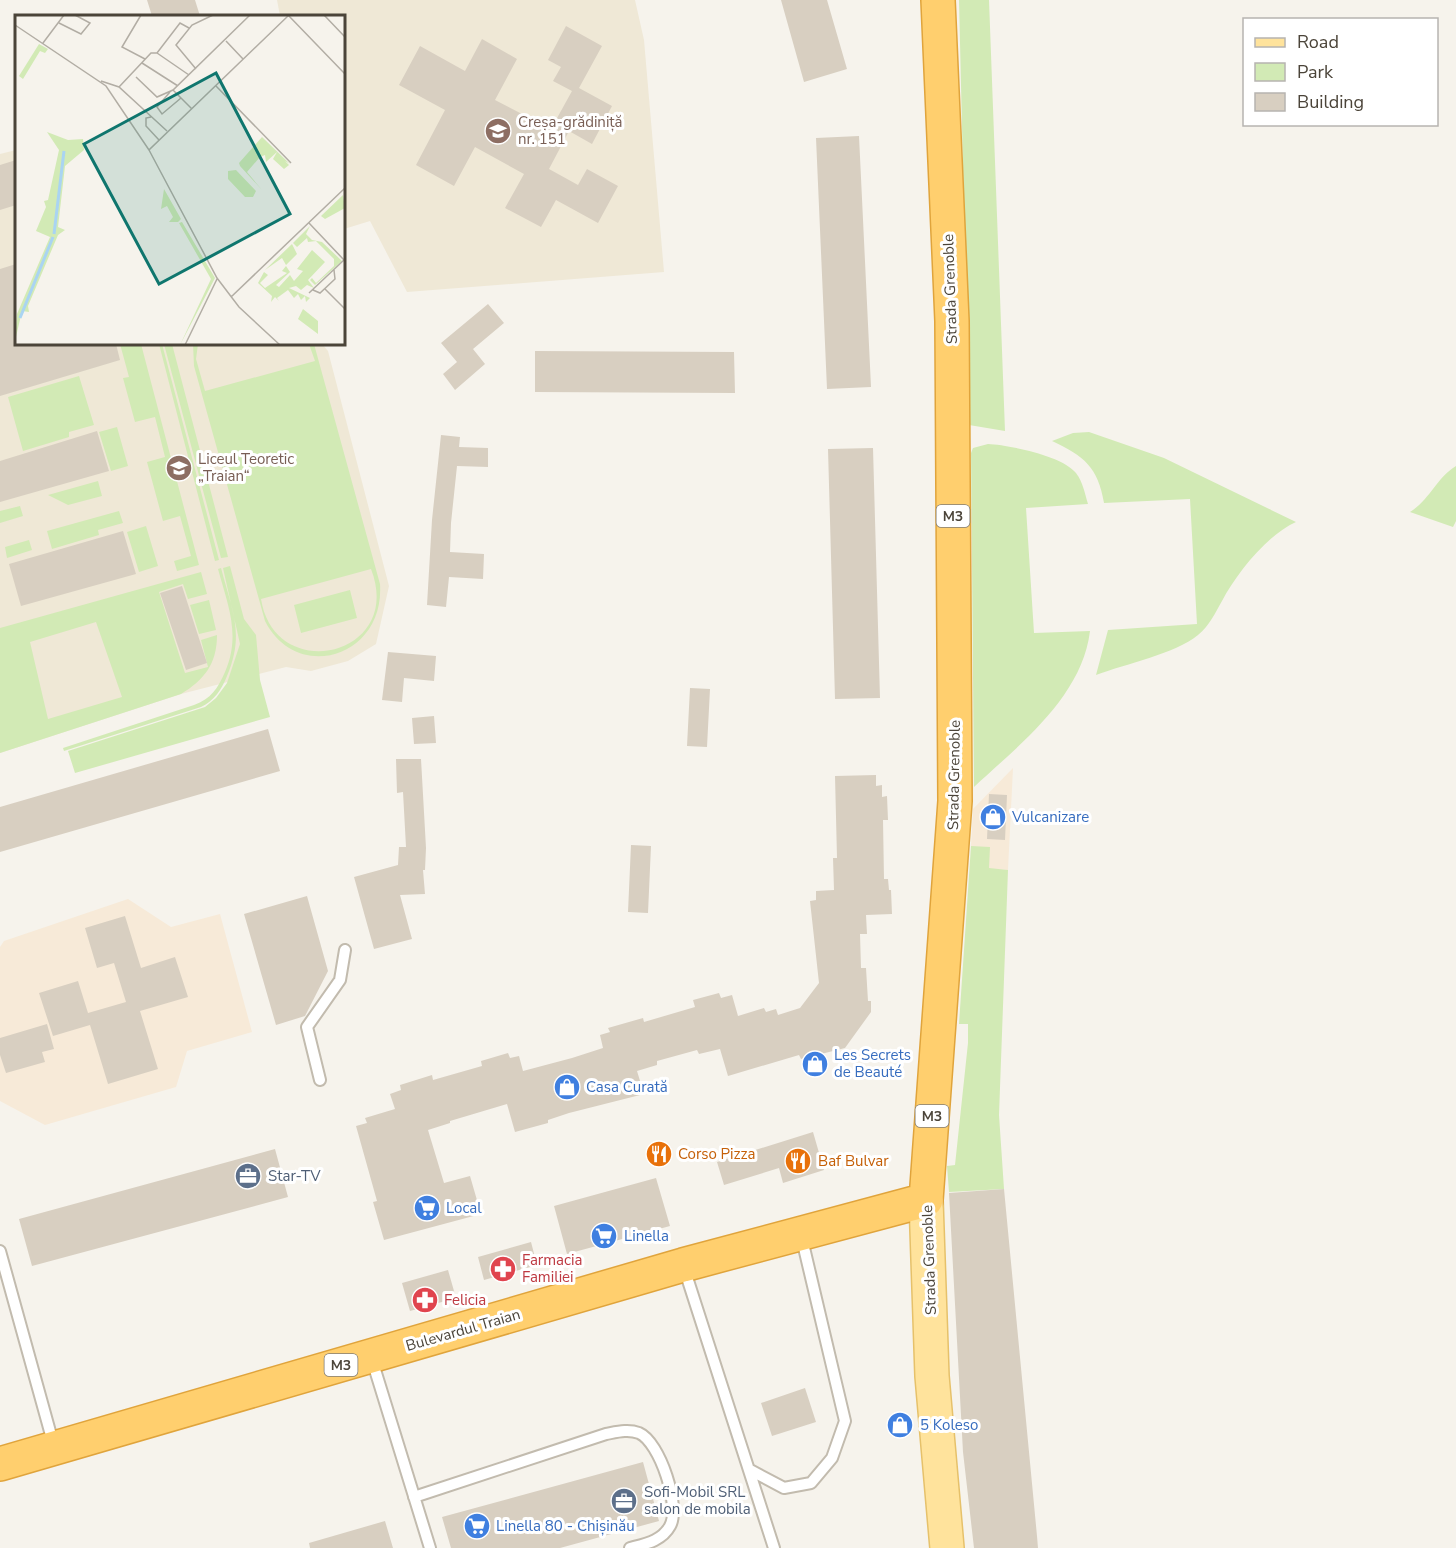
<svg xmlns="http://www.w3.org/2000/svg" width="1456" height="1548" viewBox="0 0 1456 1548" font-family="'Nunito Sans',sans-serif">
	<rect width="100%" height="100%" fill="#f6f3ec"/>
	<path fill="#f7ead8" d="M1013 768 1008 870 989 869 971 846 973 809Z
		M128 899 171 927 220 914 252 1032 187 1051 176 1087 45 1125 0 1101V947L4 941Z"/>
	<path fill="#efe8d6" d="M277 0H635L644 40 664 272 407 292 370 221 344 229V16H280Z
		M16 150V344H322L328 351 389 586 376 644 348 661 311 671 286 667 181 694 0 753V154Z"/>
	<path fill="#d2eab5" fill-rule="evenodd" d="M959 0H989L1005 431 969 425Z
		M120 344H141L199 565 177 571 174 561 191 556 180 516 163 521 147 462 165 457 155 417 135 422 123 378 129 377Z
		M159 344H162L219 560 215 561Z
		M164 344H172L228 557 221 558Z
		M193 344H198L196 359 205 391 315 361 309 344H314L380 584C385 657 297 684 265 621L194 366ZM371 569C405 656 275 686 261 599Z
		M79 376 94 425 69 432V437L23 451 8 397Z
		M117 427 128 466 111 471 99 432Z
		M1089 432 1164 458 1296 522C1267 535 1237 573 1222 601 1215 613 1210 625 1198 635 1175 654 1125 664 1096 675L1108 630 1197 624 1190 499 1104 503C1098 467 1084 456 1052 441L1073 433Z
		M988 444C1009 445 1063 456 1076 473 1083 482 1085 494 1088 504L1026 508 1034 633 1090 631C1082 697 1020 744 974 787L971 453 973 448Z
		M1456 466V521L1453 527 1410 512C1430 500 1436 478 1456 466Z
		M98 481 102 496 68 505 48 495Z
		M20 506 23 516 0 523V511Z
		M119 511 123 523 98 530 99 535 52 549 47 531Z
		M146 526 158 566 139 572 127 532Z
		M29 540 32 550 7 558 5 547Z
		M230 566 244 619 256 635 260 680 270 717 75 773 68 751 205 707 216 698 227 683 240 644 223 568Z
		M221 568C232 610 245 634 227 676 222 689 214 701 201 707L64 751 63 748 194 705C211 699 218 688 225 672 241 635 228 606 218 569Z
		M201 572 207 594 188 599 183 584 159 592 185 673 208 667 201 640 217 635C217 664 204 680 181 694L0 753V628ZM96 622 122 697 48 719 30 642Z
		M350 590 357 618 301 633 294 605Z
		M209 600 216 630 199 634 190 605Z
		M971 846 990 847 989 868 1008 870 999 1115 1004 1189 949 1192 947 1166 955 1165 968 1043V1024H959Z"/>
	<path fill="#d8cfc1" d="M147 0H195L200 16H152Z
		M781 0H827L847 69 804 82Z
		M566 26 602 46 579 88 612 106 592 144 569 131 549 169 578 185 587 169 618 186 598 223 556 200 541 227 505 208 524 174 475 147 454 186 416 165 445 110 399 85 420 46 465 71 482 39 517 59 495 100 551 129 572 91 553 81 561 67 548 60Z
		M859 136 871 387 827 389 816 138Z
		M16 160V205L0 210V165Z
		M16 264V344H116L120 360 0 396V269Z
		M488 304 504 323 473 349 485 364 455 390 443 374 457 362 441 343Z
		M535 351 734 352 735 393 535 392Z
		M97 431 109 471 0 502V461Z
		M441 435 460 437 459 447 488 448V467L457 466 451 523 450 552 484 554 483 579 449 577 446 607 427 605 432 520Z
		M873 448 880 698 835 699 828 449Z
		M123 531 136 574 21 606 9 564Z
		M182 586 207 663 186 670 160 593Z
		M388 652 436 656 434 681 404 678 402 702 382 700Z
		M690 688 710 689 707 747 687 746Z
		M434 716 436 743 414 744 412 718Z
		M268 729 280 771 0 852V807Z
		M396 759H421L426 848 425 870H423L425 894 400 895 412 939 374 949 354 877 398 865 399 847H406L403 792 397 793Z
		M876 775V786L882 785V797L887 796 888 820H883L884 879H888L889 890H891L892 914 866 915 867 934H860L861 968H866L868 1001H871V1012L845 1048 801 1059 799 1055 728 1076 720 1049 699 1054 697 1050 657 1061V1065L637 1071 644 1094 569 1113 548 1120V1123L515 1132 507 1104 450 1121V1123L428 1130 444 1183 470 1176 481 1214 384 1240 373 1202 377 1201 356 1126 367 1123 365 1118 395 1109 390 1094 401 1090 400 1085 432 1075 433 1080 482 1066 481 1061 508 1053 510 1058 519 1056 523 1071 572 1058 603 1048 600 1035 610 1032 608 1028 643 1018 644 1022 695 1007 693 1000 719 993 721 998 732 995 738 1016 764 1008 766 1012 776 1009 778 1015 800 1008 819 983 810 901 816 900V891L834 890 833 858H837L835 776Z
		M989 794 1007 795 1005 840 987 839Z
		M631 845 651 846 648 913 628 912Z
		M307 896 328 971 305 1016 276 1025 244 914Z
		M125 916 141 968 175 957 188 997 140 1011 158 1069 108 1084 90 1025 53 1036 39 993 78 981 88 1013 126 1002 114 963 97 968 85 928Z
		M47 1024 54 1049 42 1052 45 1062 6 1073 0 1055V1038Z
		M813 1132 824 1170 783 1183 779 1168 724 1185 717 1162Z
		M275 1149 288 1197 32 1266 19 1219Z
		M656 1178 670 1226 567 1254 554 1206Z
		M1004 1189 1037 1536 1038 1548H974L963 1452 949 1193Z
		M531 1242 537 1265 484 1280 478 1257Z
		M448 1270 456 1298 410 1311 402 1283Z
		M805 1388 816 1422 772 1436 761 1403Z
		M643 1462 659 1521 560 1548H451L442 1517Z
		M385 1521 393 1548H310L309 1543Z"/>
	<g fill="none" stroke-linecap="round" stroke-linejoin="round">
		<defs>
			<path id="lane" d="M320 1080 307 1027 340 980 345 950
				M0 1251 54 1446
				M684 1268 774 1548
				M372 1360 430 1548
				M750 1470 784 1488 811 1483 832 1458 845 1421 801 1235
				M414 1497 606 1434C617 1432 628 1429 639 1433 660 1442 681 1507 670 1526 662 1541 645 1544 630 1548"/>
			<path id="primary" d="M926 1200 932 1376 947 1548"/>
			<path id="highway" d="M0 1464 683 1265 926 1200 955 801 952 321 938 0"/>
		</defs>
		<use href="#lane" stroke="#c2bbae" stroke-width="14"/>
		<use href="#primary" stroke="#e6c16a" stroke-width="36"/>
		<use href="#highway" stroke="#e0a43c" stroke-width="36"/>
		<use href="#lane" stroke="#fff" stroke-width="10"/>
		<use href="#primary" stroke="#ffe39c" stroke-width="33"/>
		<use href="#highway" stroke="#ffcf6e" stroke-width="33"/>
	</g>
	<defs>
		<symbol id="school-disc" viewBox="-11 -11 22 22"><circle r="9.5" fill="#8d6e63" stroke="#fff"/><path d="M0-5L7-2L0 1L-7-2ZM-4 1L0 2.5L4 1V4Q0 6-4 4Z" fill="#fff"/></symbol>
		<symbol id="shop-disc" viewBox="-11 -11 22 22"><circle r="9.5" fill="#3f7fe0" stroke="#fff"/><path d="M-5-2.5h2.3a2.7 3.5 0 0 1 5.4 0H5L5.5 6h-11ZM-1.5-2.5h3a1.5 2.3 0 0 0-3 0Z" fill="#fff"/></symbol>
		<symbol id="restaurant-disc" viewBox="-11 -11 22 22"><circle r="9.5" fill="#e8710a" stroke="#fff"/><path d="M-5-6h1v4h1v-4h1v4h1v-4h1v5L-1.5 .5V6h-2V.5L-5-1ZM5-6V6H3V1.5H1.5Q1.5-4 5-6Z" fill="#fff"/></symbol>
		<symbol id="office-disc" viewBox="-11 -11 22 22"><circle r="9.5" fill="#5c6f8a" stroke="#fff"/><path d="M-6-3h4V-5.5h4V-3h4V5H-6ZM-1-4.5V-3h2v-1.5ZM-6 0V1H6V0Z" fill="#fff"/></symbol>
		<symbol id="supermarket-disc" viewBox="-11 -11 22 22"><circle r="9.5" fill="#3f7fe0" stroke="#fff"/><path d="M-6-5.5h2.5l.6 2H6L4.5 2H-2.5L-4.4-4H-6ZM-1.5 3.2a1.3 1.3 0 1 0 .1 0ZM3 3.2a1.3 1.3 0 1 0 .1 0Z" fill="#fff"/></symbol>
		<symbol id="pharmacy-disc" viewBox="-11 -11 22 22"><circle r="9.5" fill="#e0444e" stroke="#fff"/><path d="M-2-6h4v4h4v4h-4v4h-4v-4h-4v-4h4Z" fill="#fff"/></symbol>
	</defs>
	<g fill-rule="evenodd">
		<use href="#school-disc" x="483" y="116" width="30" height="30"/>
		<use href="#school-disc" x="164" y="453" width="30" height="30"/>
		<use href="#shop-disc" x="978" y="802" width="30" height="30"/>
		<use href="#shop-disc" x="800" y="1049" width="30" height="30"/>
		<use href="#shop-disc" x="552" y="1072" width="30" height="30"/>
		<use href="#restaurant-disc" x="644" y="1139" width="30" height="30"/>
		<use href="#restaurant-disc" x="783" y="1146" width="30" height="30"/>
		<use href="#office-disc" x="233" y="1161" width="30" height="30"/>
		<use href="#supermarket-disc" x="412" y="1193" width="30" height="30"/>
		<use href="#supermarket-disc" x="589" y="1221" width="30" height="30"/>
		<use href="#pharmacy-disc" x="488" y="1254" width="30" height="30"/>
		<use href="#pharmacy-disc" x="410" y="1285" width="30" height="30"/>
		<use href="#shop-disc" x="885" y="1410" width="30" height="30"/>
		<use href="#office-disc" x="609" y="1486" width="30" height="30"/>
		<use href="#supermarket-disc" x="462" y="1511" width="30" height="30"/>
	</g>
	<g text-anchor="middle" stroke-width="6" stroke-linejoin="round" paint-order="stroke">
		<g fill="#fff" stroke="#817c74" stroke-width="1.5">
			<rect x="936.5" y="505" width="33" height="22" rx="4.5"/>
			<rect x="915.5" y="1105" width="33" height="22" rx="4.5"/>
			<rect x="324.5" y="1354" width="33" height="22" rx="4.5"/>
		</g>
		<g font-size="14" font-weight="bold" fill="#4b4439">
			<text x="953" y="521">M3</text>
			<text x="932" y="1121">M3</text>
			<text x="341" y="1370">M3</text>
		</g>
		<g font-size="15" fill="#785e54" stroke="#fff" text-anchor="start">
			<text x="518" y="127">Creșa-grădiniță<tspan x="518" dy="17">nr. 151</tspan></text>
			<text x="198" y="464">Liceul Teoretic<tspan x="198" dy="17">„Traian“</tspan></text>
		</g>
		<g font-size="15" fill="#4b4439" stroke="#fff">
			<text transform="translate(950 289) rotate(-92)" y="5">Strada Grenoble</text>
			<text transform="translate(954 775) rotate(-89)" y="5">Strada Grenoble</text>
			<text transform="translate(929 1260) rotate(-92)" y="5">Strada Grenoble</text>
			<text transform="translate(463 1330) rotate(-16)" y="5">Bulevardul Traian</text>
		</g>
		<g font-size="15" fill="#366cbe" stroke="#fff" text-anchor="start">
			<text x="1012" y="822">Vulcanizare</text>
			<text x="834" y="1060">Les Secrets<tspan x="834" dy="17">de Beauté</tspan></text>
			<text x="586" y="1092">Casa Curată</text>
			<text x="446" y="1213">Local</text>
			<text x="624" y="1241">Linella</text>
			<text x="920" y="1430">5 Koleso</text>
			<text x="496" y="1531">Linella 80 - Chișinău</text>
		</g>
		<g font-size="15" fill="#c56008" stroke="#fff" text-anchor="start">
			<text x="678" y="1159">Corso Pizza</text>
			<text x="818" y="1166">Baf Bulvar</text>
		</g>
		<g font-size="15" fill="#4e5e75" stroke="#fff" text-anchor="start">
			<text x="268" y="1181">Star-TV</text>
			<text x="644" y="1497">Sofi-Mobil SRL<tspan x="644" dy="17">salon de mobila</tspan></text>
		</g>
		<g font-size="15" fill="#be3a42" stroke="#fff" text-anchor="start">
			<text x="522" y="1265">Farmacia<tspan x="522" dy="17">Familiei</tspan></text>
			<text x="444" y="1305">Felicia</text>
		</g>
	</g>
	<g transform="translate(15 15)">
		<rect width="330" height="330" fill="#f6f3ec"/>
		<path d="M24 29 33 34 30 38 25 36 8 64 4 61ZM32 117 53 125 68 124 69 135 50 151 43 212 50 215 43 220 13 291 14 297 7 296 0 326 2 299 35 222 21 216 31 192 29 186 33 185 44 135ZM247 122 275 149 270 146 274 150 269 154 258 144 262 137 251 147 250 140 245 142 232 157 247 175 225 151 224 148ZM221 155 241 176 238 182H230L213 164V156ZM149 174 166 204 163 207H154L158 202 152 191 146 194ZM328 180 330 193 310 204 306 201ZM167 207 200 263 165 330 196 264 164 208ZM295 211 291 219 297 225 307 227 327 246 300 270 295 265 297 263 301 268 319 251V244L301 226 293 227 292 223 282 232 278 228ZM277 229 282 239 271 250 267 243 250 255ZM297 235 310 247 293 265 299 273 292 270 286 275 281 271 274 273 295 283 291 287 290 281 286 285 283 279 279 283 273 275 262 283 264 286 260 282 256 287 257 281 243 268 249 257 253 260 245 268 250 273 272 258 267 256 271 251 275 257 261 270 264 272 275 260 279 266 288 256 282 254ZM288 294 303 306V319L283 304Z" fill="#d2eab5"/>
		<path fill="none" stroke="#a9d4f2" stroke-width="3" d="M39 219 49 136M5 303 38 222"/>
		<path fill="none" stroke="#b2ada4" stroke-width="1.5" d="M126 0 107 32 130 44M273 0 330 59M309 0 330 22M44 8 66 19 75 8 60 0M0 10 91 71 134 135M211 26 228 44M28 28 49 0M142 38 174 60M127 48 163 71M181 54 161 30 177 10 198 0M121 62 142 82 158 75 235 0M86 66 104 72 152 116M201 71 276 148M104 72 136 38H142L165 8 174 13M158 75 177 94M155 77 142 92 147 99 166 83M136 102 131 103V111L144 125M294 208 329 245M310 274 330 294M298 275 305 278 320 264 319 255M294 278 330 244M216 282 330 173M170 330 202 264M265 330 224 292 202 263 134 135 274 0"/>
		<path fill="#0f766e" fill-opacity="0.15" stroke="#0f766e" stroke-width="3" d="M201 58 275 199 144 269 69 129Z"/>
		<rect width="330" height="330" fill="none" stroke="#4b4439" stroke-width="3"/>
	</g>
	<rect x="1243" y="18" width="195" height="108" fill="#ffffff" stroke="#b7b4b0" stroke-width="1.5"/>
	<rect x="1255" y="38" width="30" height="9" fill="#ffe39c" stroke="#b7b4b0" stroke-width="1.5"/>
	<text x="1297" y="48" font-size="18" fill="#4b4439">Road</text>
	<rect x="1255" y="63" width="30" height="18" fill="#d2eab5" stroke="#b7b4b0" stroke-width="1.5"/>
	<text x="1297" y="78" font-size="18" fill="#4b4439">Park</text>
	<rect x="1255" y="93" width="30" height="18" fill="#d8cfc1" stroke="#b7b4b0" stroke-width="1.5"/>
	<text x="1297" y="108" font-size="18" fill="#4b4439">Building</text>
</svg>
